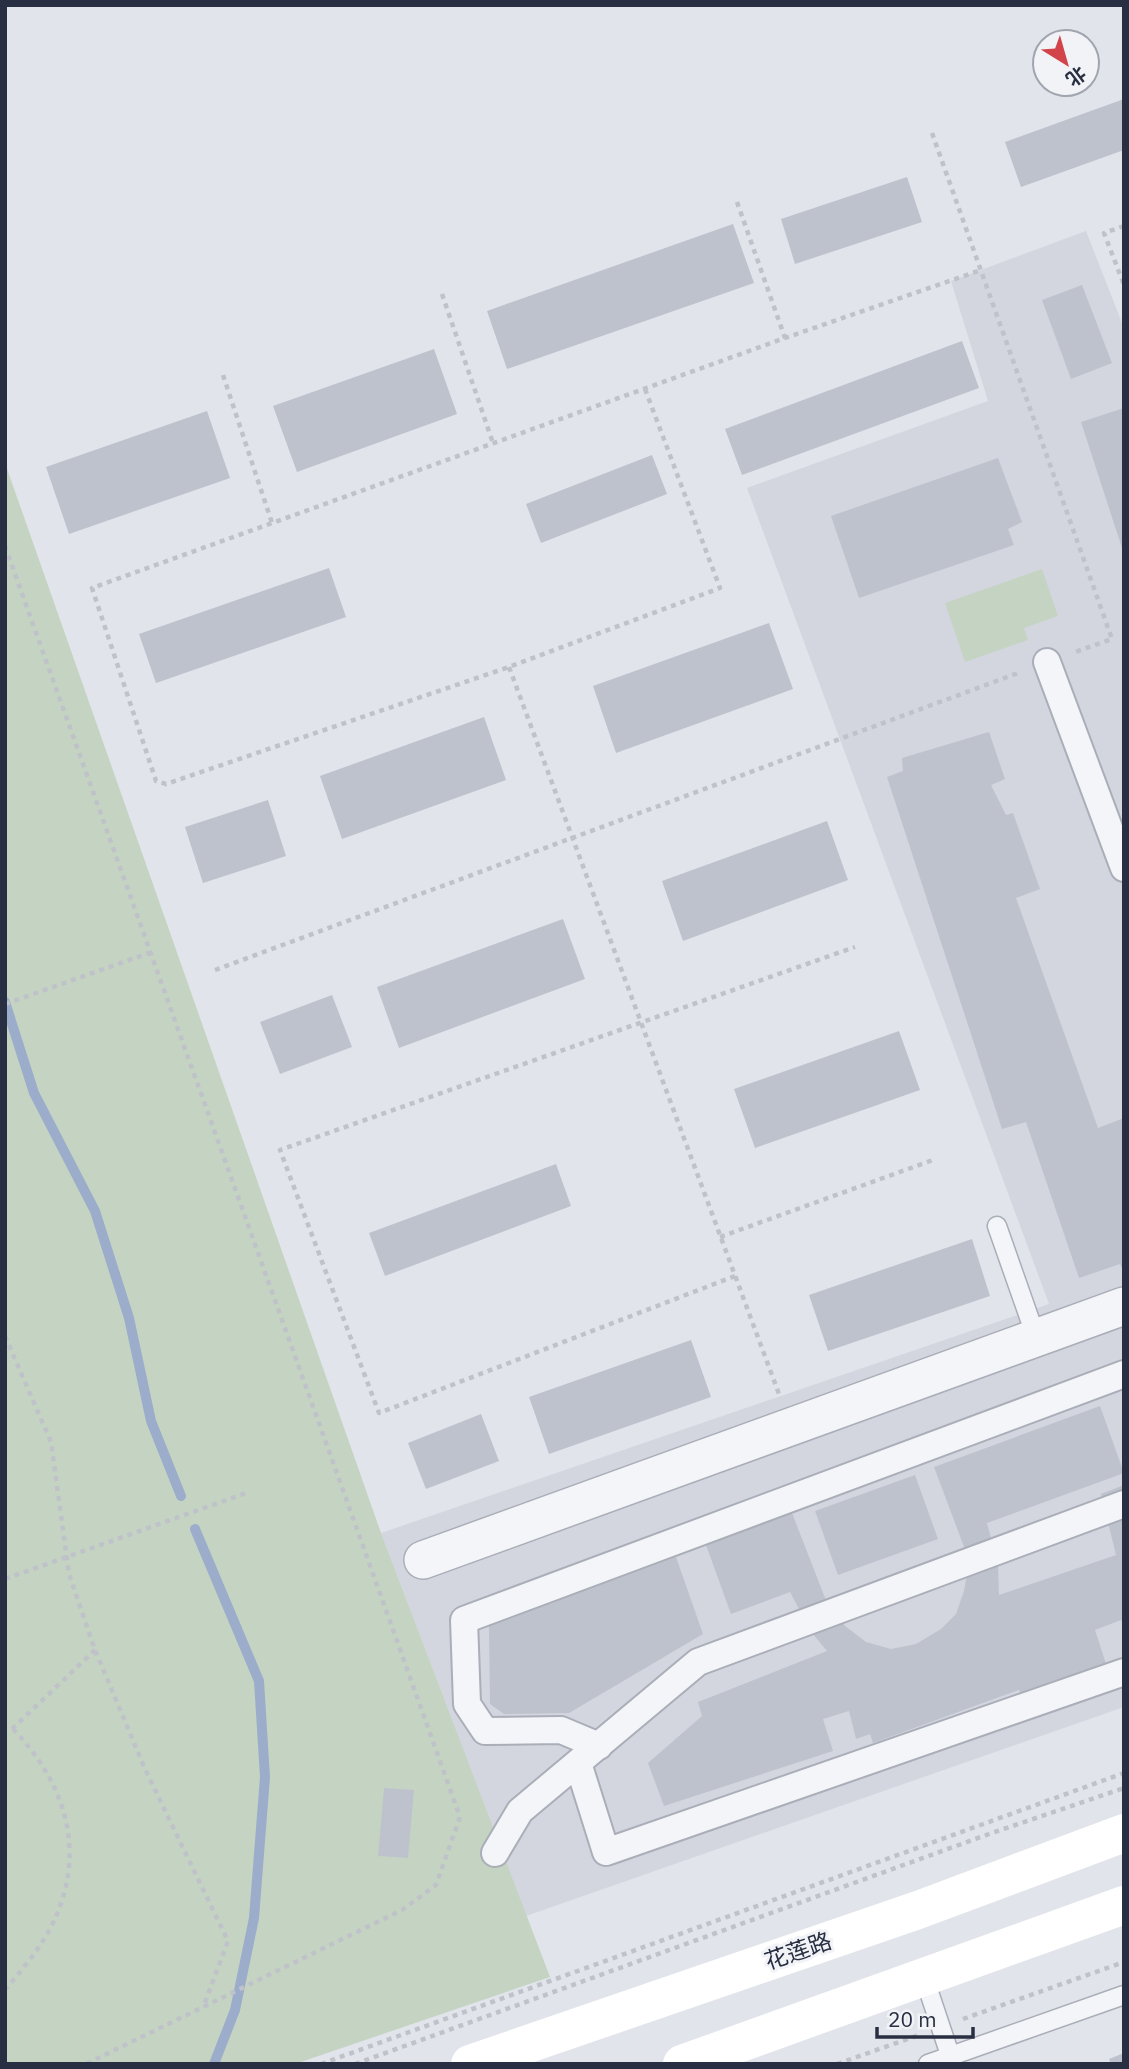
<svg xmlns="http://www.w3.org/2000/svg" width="1129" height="2069" viewBox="0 0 1129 2069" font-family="'IBM Plex Sans','Noto Sans SC',sans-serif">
	<rect width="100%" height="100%" fill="#e1e4ea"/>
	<path fill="#d3d6df" d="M1086 231 1124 328V1707L526 1916 381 1533 1049 1304 747 488 988 401 951 281Z"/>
	<path fill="#c5d4c2" d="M5 463 381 1533 550 1977 295 2064H5Z
		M1042 569 1058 616 1024 628 1028 640 965 662 945 603Z"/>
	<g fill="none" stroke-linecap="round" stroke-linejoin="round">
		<path stroke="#9badcb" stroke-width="10" d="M5 1002 34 1093 95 1211 129 1318 151 1421 181 1496
			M195 1529 259 1681 265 1777 254 1918 235 2010 214 2064"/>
	</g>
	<path fill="#bec2cd" d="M1124 99V150L1021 187 1005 142Z
		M907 177 922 222 795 264 781 219Z
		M733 224 754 283 507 369 487 311Z
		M1082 285 1112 363 1071 379 1042 300Z
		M962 341 979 388 742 475 725 429Z
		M434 349 457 414 297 472 273 406Z
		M1124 408V547L1122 548 1081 422Z
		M207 411 230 478 69 534 46 467Z
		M652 455 667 494 541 543 526 504Z
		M998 458 1022 522 1008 529 1014 545 859 598 831 516Z
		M329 568 346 617 156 683 139 634Z
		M769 623 793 689 616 753 593 686Z
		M484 717 506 780 342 839 320 776Z
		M989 732 1005 779 991 785 1006 815 1013 813 1040 889 1016 898 1098 1128 1124 1118V1273L1120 1264 1079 1278 1026 1122 1002 1129 887 777 903 771 902 758Z
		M268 800 286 856 203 883 185 827Z
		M827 821 848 880 683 941 662 881Z
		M563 919 585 979 399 1048 377 987Z
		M332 995 352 1047 280 1074 260 1022Z
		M899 1031 920 1090 755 1148 734 1089Z
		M556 1164 571 1206 385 1276 369 1233Z
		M972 1239 990 1296 828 1351 809 1295Z
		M691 1340 711 1397 549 1454 529 1397Z
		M1100 1406 1124 1473 987 1523 998 1565 999 1595 1116 1555 1101 1494 1124 1485V1626L1121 1620 1095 1630 1108 1670 1022 1700 1019 1690 873 1743 870 1734 856 1739 849 1711 823 1719 833 1751 664 1806 648 1763 702 1716 698 1702 827 1651 812 1633 790 1592 731 1614 706 1545 792 1513 827 1603 845 1626 866 1642 891 1649 916 1644 941 1629 956 1614 964 1591 967 1574 966 1552 934 1467Z
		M481 1414 499 1461 426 1489 408 1443Z
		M915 1475 938 1539 838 1575 815 1511Z
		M676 1557 703 1634 569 1713 504 1714 490 1704 489 1626Z
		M384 1788 414 1790 408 1858 378 1856Z
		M1124 2053V2064H1111L1109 2059Z"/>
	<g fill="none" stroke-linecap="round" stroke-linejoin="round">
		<defs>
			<path id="service" d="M997 1226 1036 1337
				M924 1977 953 2064
				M928 2064 1124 1995"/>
			<path id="pedestrian" d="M1047 662 1124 868
				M599 1746 561 1730 485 1731 467 1704 464 1620 1124 1374
				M578 1763 606 1852 1124 1672
				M495 1853 520 1811 698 1662 1124 1504"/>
			<path id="minor" d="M423 1560 1124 1306"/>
		</defs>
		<use href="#service" stroke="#aaaeb8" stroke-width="21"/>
		<use href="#pedestrian" stroke="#aaaeb8" stroke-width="30"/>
		<use href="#minor" stroke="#aaaeb8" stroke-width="40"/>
		<path stroke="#bfc2c9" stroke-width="4.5" stroke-dasharray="5 5" stroke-linecap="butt" d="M932 133 1112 639 1072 653
			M737 202 785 338
			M1124 226 1104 233 1124 285
			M442 294 493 443
			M223 375 272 523
			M645 389 720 588 509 667 166 784 156 781 92 588 785 338 981 270
			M5 546 460 1817 436 1885 402 1910 86 2064
			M509 667 779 1394
			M215 970 1021 672
			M5 1004 152 952
			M720 1237 933 1160
			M735 1276 379 1413 280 1150 855 947
			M5 1336 51 1442 69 1574 95 1650 145 1769 228 1941 204 2005
			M5 1579 246 1493
			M12 1729 95 1650
			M5 1990C21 1971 38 1951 50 1929 88 1856 68 1786 13 1729
			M963 2019 1124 1962
			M321 2064 1124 1773
			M355 2064 989 1834 1124 1788
			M837 2064 919 2035"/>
		<use href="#service" stroke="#f4f5f8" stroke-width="18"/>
		<use href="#pedestrian" stroke="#f4f5f8" stroke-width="26"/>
		<use href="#minor" stroke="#f4f5f8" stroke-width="37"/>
		<path stroke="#fff" stroke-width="38" d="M470 2064 918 1910 1124 1833
			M682 2064 1124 1905"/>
	</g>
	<g text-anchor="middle" stroke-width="6" stroke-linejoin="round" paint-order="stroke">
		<g font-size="23" fill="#292f42" stroke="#f1f3f7">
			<text transform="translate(798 1951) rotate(-19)" y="8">花莲路</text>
		</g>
	</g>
	<rect width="1129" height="2069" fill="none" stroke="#292f42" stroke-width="14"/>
	<g transform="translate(1066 63) rotate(143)"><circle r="33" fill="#f1f3f7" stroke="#a1a5af" stroke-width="2"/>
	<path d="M0-5L12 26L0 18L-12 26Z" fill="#d2434a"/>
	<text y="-10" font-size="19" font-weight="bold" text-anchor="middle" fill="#292f42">北</text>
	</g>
	<path d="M877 2027v10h96v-10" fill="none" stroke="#292f42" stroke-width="3.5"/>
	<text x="888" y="2027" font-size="21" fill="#292f42" stroke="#f1f3f7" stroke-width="5" paint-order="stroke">20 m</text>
</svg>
